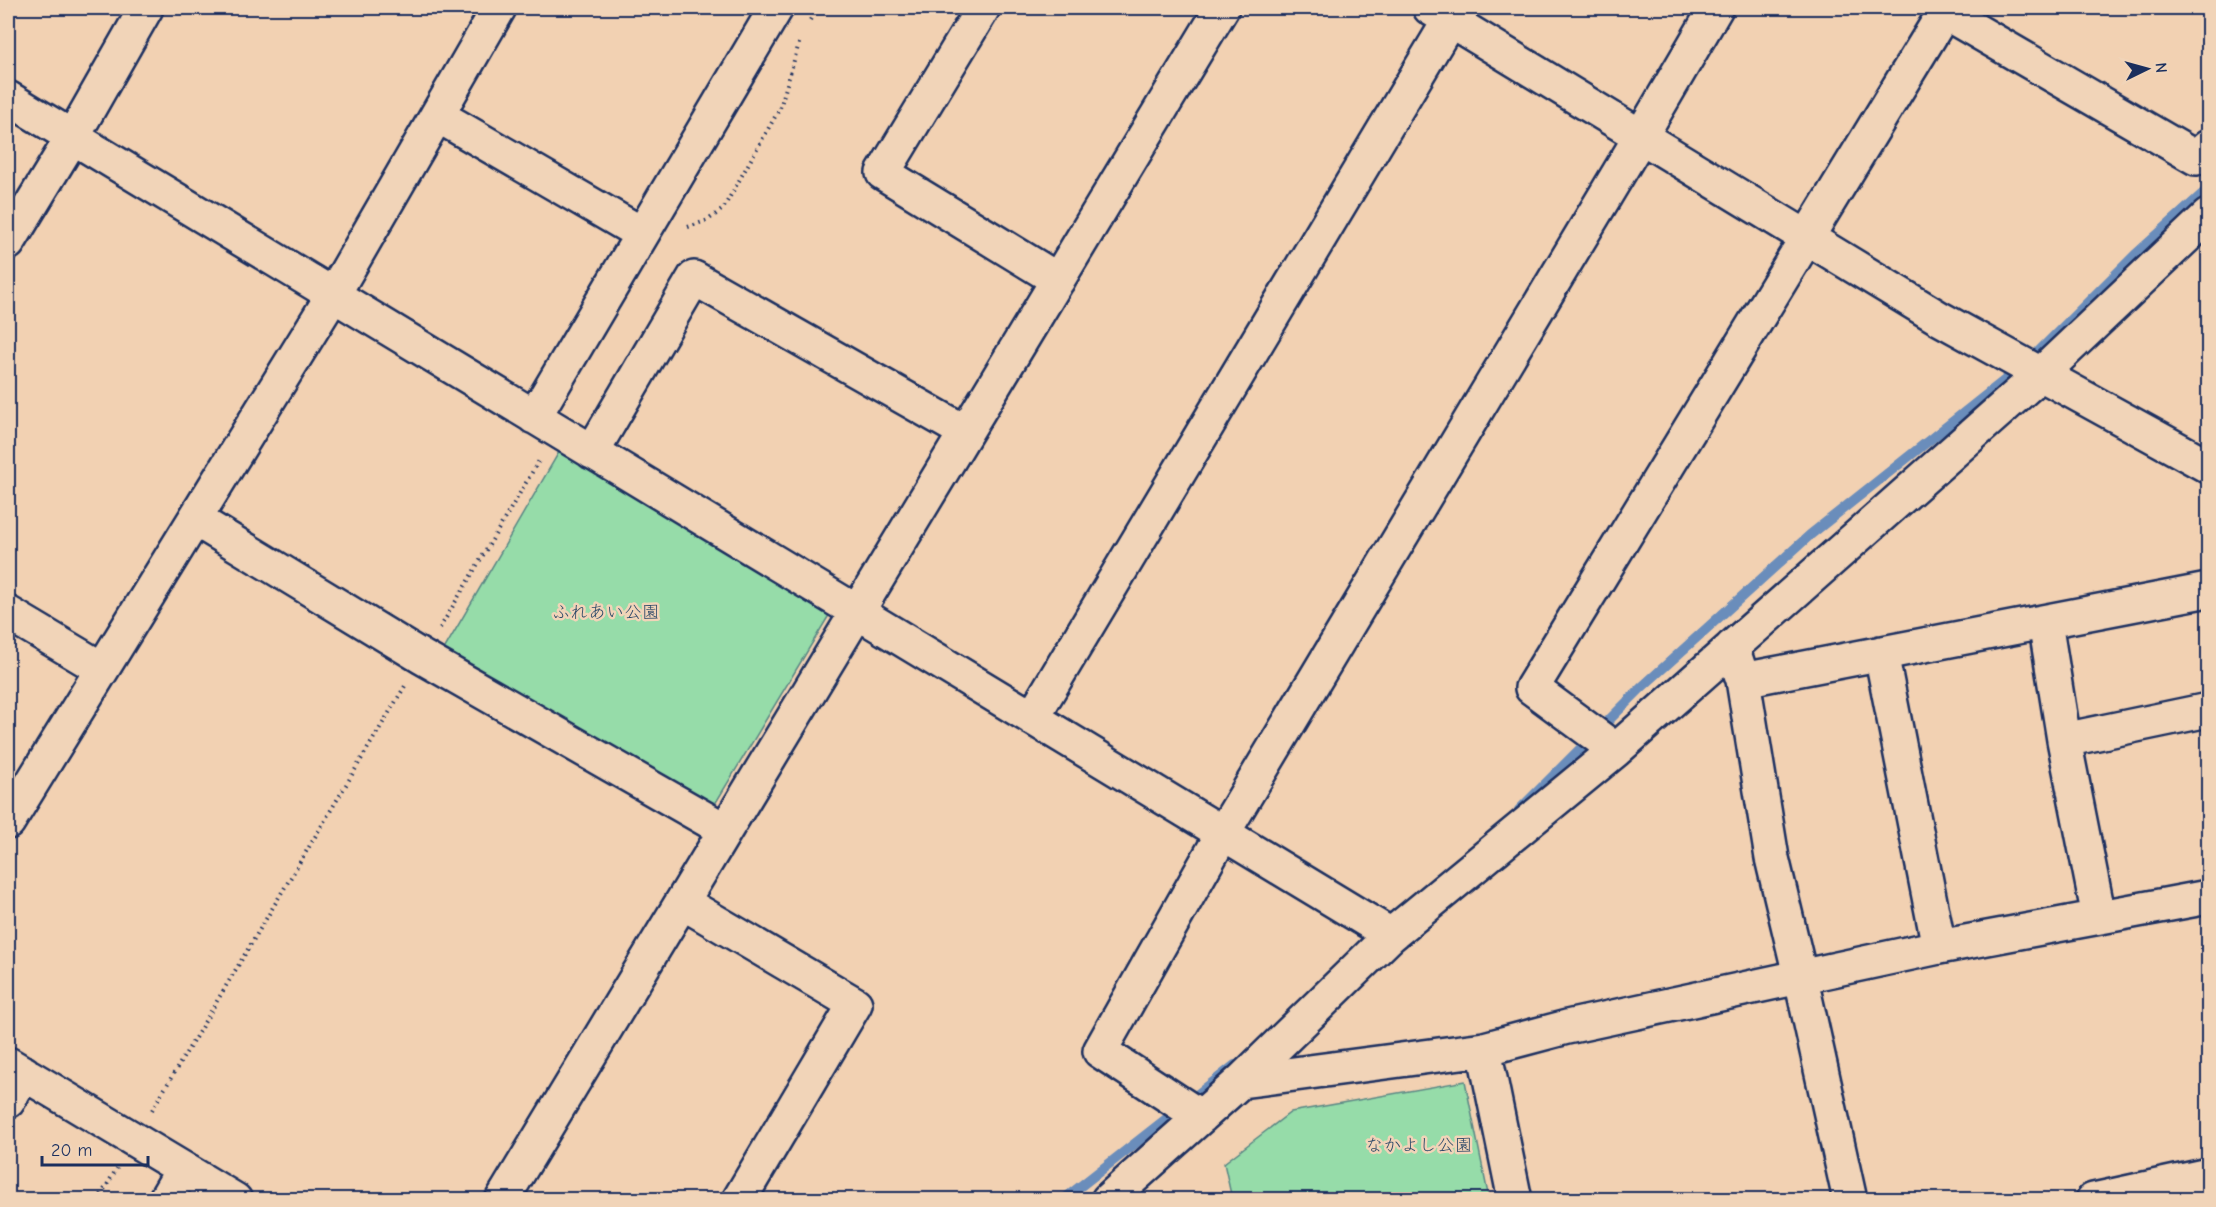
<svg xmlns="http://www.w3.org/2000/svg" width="2216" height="1207" viewBox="0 0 2216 1207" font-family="'Comic Neue','Klee One',sans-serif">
	<rect width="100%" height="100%" fill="#f2d1b2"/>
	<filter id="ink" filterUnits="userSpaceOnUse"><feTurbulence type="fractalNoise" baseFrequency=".0167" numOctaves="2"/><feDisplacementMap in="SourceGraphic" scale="12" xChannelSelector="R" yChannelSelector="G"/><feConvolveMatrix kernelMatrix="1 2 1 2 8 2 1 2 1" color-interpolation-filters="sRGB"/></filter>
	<g filter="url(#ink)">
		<path fill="#96dca9" stroke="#588684" stroke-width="1.5" d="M559 452 831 612 715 804 442 653Z
			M1465 1081 1489 1199H1232L1224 1163 1291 1112Z"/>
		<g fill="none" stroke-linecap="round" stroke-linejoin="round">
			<path stroke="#6a8dbb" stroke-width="10" d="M1519 810 1642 687 1810 535 2029 361 2135 255 2208 189
				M1063 1200 1235 1065"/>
			<defs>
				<path id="minor" d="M983 8 883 173 1058 280
					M1430 8 1939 318 2208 466
					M1944 12 2196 158 2208 147
					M8 98 1391 935
					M437 115 642 234
					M8 243 72 138 146 8
					M534 417 776 8
					M592 452 694 278 965 432
					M195 519 422 657 725 830
					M8 613 102 669
					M2045 622 2064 740 2099 917
					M1732 647 1743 680 1772 858 1801 979 1850 1200
					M1881 653 1939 947
					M1743 680 2208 590
					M1032 718 1457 8
					M2064 740 2208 710
					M1616 750 1532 688 1947 8
					M8 822 333 295 499 8
					M682 902 855 1004 739 1200
					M1484 1049 1515 1200
					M8 1064 235 1200
					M1241 1081 1484 1049 1567 1027 1939 947 2208 897
					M8 1101 24 1073
					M1201 1117 1100 1051 1223 833 1641 136 1716 8
					M165 1200 183 1169
					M502 1200 1222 8
					M1108 1200 1241 1081 1391 935 1616 750 2041 374 2208 216
					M2093 1200 2208 1175"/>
			</defs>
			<use href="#minor" stroke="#1b2f5e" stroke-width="38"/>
			<path stroke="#1b2f5e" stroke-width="4" stroke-dasharray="1.5 4.5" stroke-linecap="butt" d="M810 20 817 8
				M688 227 708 220 723 209 780 108 800 40
				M440 628 540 459
				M152 1110 405 686
				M98 1200 117 1168"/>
			<use href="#minor" stroke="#f1d4b8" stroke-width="33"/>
		</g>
	</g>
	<g text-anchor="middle" stroke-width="5" stroke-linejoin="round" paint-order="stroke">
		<g font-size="18" fill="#2d4969" stroke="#f1d4b8">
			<text x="606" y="618">ふれあい公園</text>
			<text x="1419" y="1151">なかよし公園</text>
		</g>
	</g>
	<rect width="2216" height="1207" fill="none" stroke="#f1d4b8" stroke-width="30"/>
	<rect x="15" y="15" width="2186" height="1177" fill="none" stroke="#1b2f5e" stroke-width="2" filter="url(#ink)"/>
	<g transform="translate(2147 69) rotate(85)" stroke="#f1d4b8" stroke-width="4.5" paint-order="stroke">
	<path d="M0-4.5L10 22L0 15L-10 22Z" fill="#1b2f5e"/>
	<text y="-9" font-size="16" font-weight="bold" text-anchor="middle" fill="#1b2f5e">N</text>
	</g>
	<path d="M42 1156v9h106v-9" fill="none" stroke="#1b2f5e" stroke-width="3"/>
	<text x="51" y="1156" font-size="18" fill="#1b2f5e" stroke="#f1d4b8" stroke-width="4.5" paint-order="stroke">20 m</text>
</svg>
